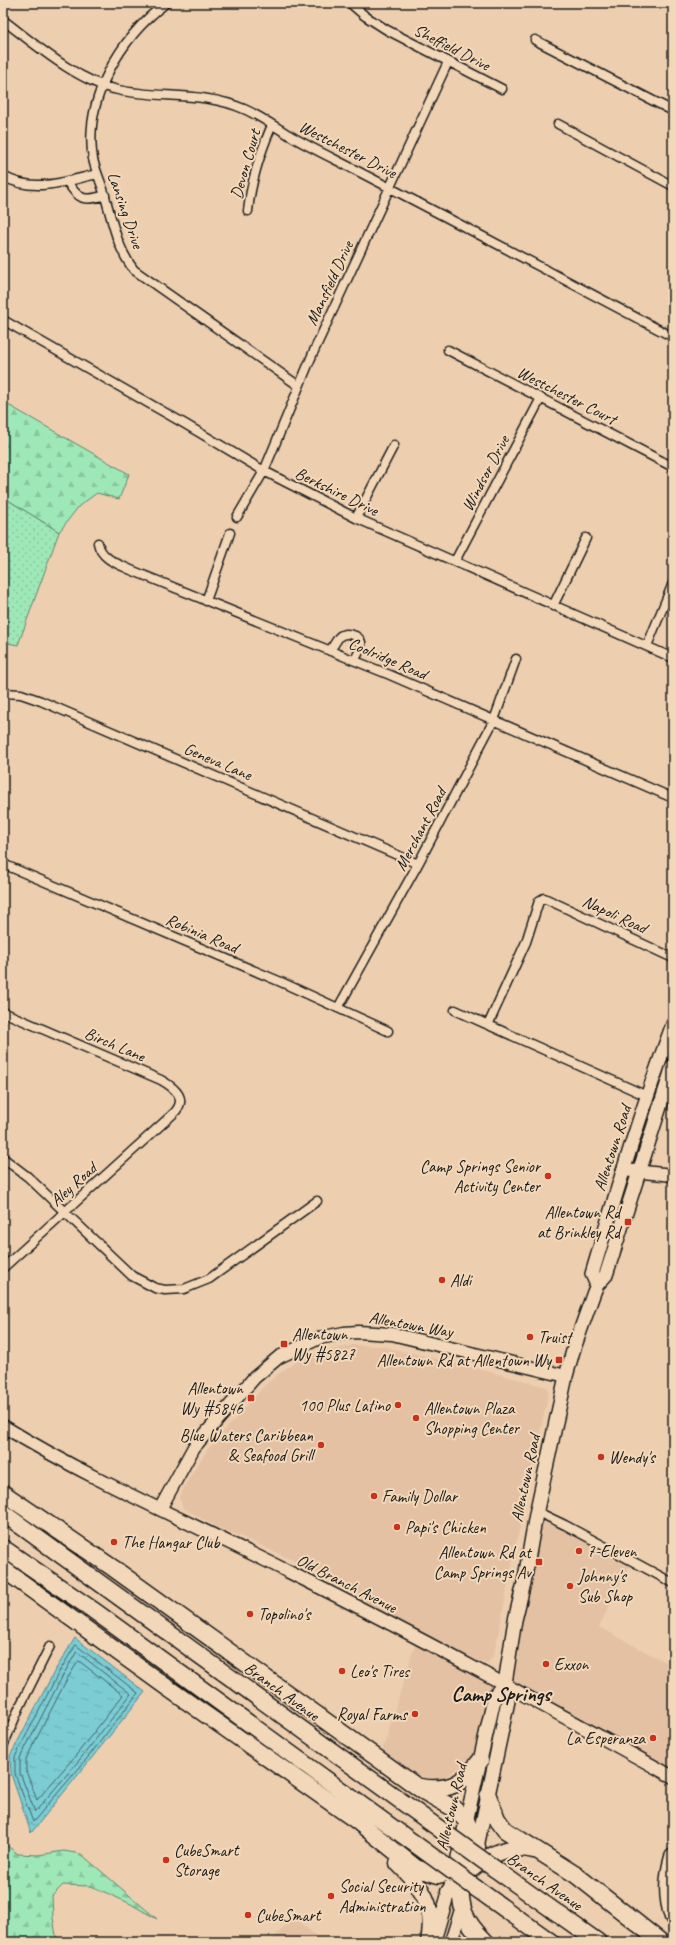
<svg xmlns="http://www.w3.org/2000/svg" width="676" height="1945" viewBox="0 0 676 1945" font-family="Caveat,sans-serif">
	<defs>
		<pattern id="forest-firs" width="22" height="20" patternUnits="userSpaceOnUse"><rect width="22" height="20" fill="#9ee8b7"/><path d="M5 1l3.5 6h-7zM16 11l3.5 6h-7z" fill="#88c69d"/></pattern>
		<pattern id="park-dots" width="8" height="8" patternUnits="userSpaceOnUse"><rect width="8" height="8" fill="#9ee8b7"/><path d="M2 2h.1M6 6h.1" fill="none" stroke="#88c69d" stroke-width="1.8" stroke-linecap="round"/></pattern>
		<pattern id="water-ripples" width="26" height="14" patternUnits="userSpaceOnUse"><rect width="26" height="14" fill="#7bccd4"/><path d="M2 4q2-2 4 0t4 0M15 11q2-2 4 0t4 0" fill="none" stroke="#6aafb5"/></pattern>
	</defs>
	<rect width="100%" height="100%" fill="#edcfb0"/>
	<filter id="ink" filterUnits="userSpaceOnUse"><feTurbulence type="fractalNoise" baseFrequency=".025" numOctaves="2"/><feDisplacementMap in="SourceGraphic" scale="8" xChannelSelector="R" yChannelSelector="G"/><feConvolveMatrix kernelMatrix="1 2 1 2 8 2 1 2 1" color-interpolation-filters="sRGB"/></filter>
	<g filter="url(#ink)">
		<path fill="#e4c1a3" d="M353 1345 381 1346 476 1368 547 1387 549 1391 524 1505 494 1655 487 1664 452 1650 364 1604 359 1594 305 1566 249 1540 215 1526 183 1508 179 1497 190 1476 208 1449 267 1383 288 1367 307 1356Z
			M551 1520 630 1564 599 1627 673 1666V1765L671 1769 512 1682 541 1524Z
			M416 1641 493 1686 476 1755 444 1778 436 1781 424 1780 407 1772 381 1755Z
			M294 1916 322 1942H270Z"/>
		<path fill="url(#forest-firs)" stroke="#5d826a" d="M3 402 129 474 119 499 97 493 79 506 59 532 3 497Z
			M3 1843 18 1854 38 1855 64 1851 81 1854 157 1919 129 1903 91 1886 63 1885 52 1896 53 1918 57 1942H3Z"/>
		<path fill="url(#park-dots)" stroke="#5d826a" d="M3 497 59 532 18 645 3 642Z"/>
		<path fill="url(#water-ripples)" stroke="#55868a" d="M75 1638 145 1692 31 1833 11 1774 10 1756 54 1672Z"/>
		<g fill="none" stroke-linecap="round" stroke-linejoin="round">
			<path stroke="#426266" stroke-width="1" d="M76 1645 138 1693 85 1761 33 1822 15 1774V1757L58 1674Z
				M77 1652 131 1694 81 1758 35 1812 20 1773V1758L62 1677Z
				M79 1661 123 1695 77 1754 37 1800 26 1771V1759L67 1679Z"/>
			<defs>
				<path id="street" d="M166 3C120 38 83 100 93 159 96 173 103 186 106 200 113 224 118 250 134 270L299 386
					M350 3 365 16 387 30 502 89
					M3 20C36 45 77 81 118 90 160 99 203 91 244 109 260 116 274 126 289 135 304 144 320 152 336 160 449 218 561 278 673 337
					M535 40 673 111
					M558 124 673 186
					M3 176C33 194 66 181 97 174
					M67 181C78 200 85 202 105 195
					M248 211C251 180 260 153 272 125
					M3 320 185 424 264 471 356 518 673 658
					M448 350 673 467
					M237 517 264 471 313 353 448 62
					M356 518 394 445
					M98 543C101 559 118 564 131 570L390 675 673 798
					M455 561 541 398
					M206 601 230 533
					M553 606 586 538
					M647 646 673 583
					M330 651C333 646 336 641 339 637 345 631 359 635 361 642 362 648 357 655 355 660
					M3 693 21 694 41 701 418 864
					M3 864 281 982 388 1031
					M338 1008 418 864 494 720 516 659
					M455 1010 647 1096
					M3 1012 161 1080C175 1088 189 1099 173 1114L3 1268
					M488 1025 526 942 539 901 544 898 673 958
					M3 1158 28 1177 132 1276 155 1288 165 1290 184 1289 209 1279 317 1201
					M536 1514H542L565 1525 673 1583
					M3 1746 20 1706 50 1646"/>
				<path id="secondary" d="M623 1170 673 1175
					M3 1426C94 1482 192 1523 287 1571 418 1636 545 1706 673 1777
					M160 1509 194 1447 254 1378 279 1357 319 1338 344 1333 358 1332 392 1334 566 1376
					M434 1942 451 1884
					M451 1942 463 1903"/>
				<path id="primary" d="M597 1285 592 1274C617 1190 642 1106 673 1024
					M477 1847 508 1701 505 1683 515 1620 524 1583 536 1514 566 1376 573 1351 594 1292 597 1285 606 1275 673 1066
					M458 1857 495 1695 505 1683"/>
				<path id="highway" d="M3 1493 113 1568 423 1791 453 1808 466 1820 477 1847 468 1863 454 1871 438 1875 416 1868 357 1821 165 1686 3 1569
					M3 1513 441 1830
					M3 1548 93 1610 426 1852
					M420 1787C449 1792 463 1784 480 1761
					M488 1796 497 1819 505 1830 576 1875 661 1942
					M673 1857C667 1877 666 1897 673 1917
					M398 1863C422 1887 436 1906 429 1942
					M495 1869 598 1942
					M459 1874C461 1908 461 1918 486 1942
					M477 1889 551 1942
					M449 1892C469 1867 501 1841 534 1850"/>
			</defs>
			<use href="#street" stroke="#1c1c1c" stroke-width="11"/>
			<use href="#secondary" stroke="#1c1c1c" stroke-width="15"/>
			<use href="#primary" stroke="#1c1c1c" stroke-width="16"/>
			<use href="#highway" stroke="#1c1c1c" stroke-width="19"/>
			<use href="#street" stroke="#f2d8b9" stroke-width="8"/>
			<use href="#secondary" stroke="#f2d8b9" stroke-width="12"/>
			<use href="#primary" stroke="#f2d8b9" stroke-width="13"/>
			<use href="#highway" stroke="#f2d8b9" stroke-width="16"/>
			<defs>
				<path id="highway-bridge" d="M441 1830 495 1869
					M426 1852 477 1889"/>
			</defs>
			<use href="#highway-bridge" stroke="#1c1c1c" stroke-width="19" stroke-linecap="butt"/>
			<use href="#highway-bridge" stroke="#f2d8b9" stroke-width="16"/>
		</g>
	</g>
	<g fill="#c8321e" stroke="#f2d8b9" stroke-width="1.5">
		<circle cx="548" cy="1176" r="4"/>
		<rect x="624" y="1218" width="8" height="8" rx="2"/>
		<circle cx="442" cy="1280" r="4"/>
		<circle cx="530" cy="1337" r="4"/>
		<rect x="280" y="1340" width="8" height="8" rx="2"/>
		<rect x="555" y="1356" width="8" height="8" rx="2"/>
		<rect x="247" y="1394" width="8" height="8" rx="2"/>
		<circle cx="398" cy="1405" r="4"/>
		<circle cx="416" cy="1418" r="4"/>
		<circle cx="321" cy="1445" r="4"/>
		<circle cx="601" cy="1457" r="4"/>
		<circle cx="374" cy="1496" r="4"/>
		<circle cx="397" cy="1527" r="4"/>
		<circle cx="114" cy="1542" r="4"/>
		<circle cx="579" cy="1551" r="4"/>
		<rect x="535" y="1558" width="8" height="8" rx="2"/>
		<circle cx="570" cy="1586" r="4"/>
		<circle cx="250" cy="1614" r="4"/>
		<circle cx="546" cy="1664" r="4"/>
		<circle cx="342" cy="1671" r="4"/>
		<circle cx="415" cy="1714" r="4"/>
		<circle cx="653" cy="1738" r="4"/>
		<circle cx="166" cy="1860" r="4"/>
		<circle cx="331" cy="1896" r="4"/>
		<circle cx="248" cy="1915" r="4"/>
	</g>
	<g text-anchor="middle" stroke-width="4" stroke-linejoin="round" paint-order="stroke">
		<g font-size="17" fill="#1c1c1c" stroke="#f2d8b9">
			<text transform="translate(452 47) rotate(27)" y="6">Sheffield Drive</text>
			<text transform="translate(348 149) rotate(27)" y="6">Westchester Drive</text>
			<text transform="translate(245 164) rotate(-74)" y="6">Devon Court</text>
			<text transform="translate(126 210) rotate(71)" y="6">Lansing Drive</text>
			<text transform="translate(329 283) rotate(-65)" y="6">Mansfield Drive</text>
			<text transform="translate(567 395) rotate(27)" y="6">Westchester Court</text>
			<text transform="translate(485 473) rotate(-62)" y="6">Windsor Drive</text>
			<text transform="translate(337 491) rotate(26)" y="6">Berkshire Drive</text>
			<text transform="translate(388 658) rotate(23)" y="6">Coolridge Road</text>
			<text transform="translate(218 761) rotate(23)" y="6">Geneva Lane</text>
			<text transform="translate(420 829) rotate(-62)" y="6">Merchant Road</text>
			<text transform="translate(615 914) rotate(25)" y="6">Napoli Road</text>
			<text transform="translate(202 933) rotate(23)" y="6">Robinia Road</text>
			<text transform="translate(115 1044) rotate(23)" y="6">Birch Lane</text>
			<text transform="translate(612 1148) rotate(-72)" y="6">Allentown Road</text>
			<text transform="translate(73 1184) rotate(-42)" y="6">Aley Road</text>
			<text transform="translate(411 1324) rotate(10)" y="6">Allentown Way</text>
			<text transform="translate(525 1478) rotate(-78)" y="6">Allentown Road</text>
			<text transform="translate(347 1583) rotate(27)" y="6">Old Branch Avenue</text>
			<text transform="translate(282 1691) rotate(36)" y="6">Branch Avenue</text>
			<text transform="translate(451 1807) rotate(-77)" y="6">Allentown Road</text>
			<text transform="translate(545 1881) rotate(35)" y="6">Branch Avenue</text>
		</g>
		<g font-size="17" fill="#1c1c1c" stroke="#f2d8b9" text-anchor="start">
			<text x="540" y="1172" text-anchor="end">Camp Springs Senior<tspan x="540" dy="20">Activity Center</tspan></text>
			<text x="620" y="1218" text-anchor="end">Allentown Rd<tspan x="620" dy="20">at Brinkley Rd</tspan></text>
			<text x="450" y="1286">Aldi</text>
			<text x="292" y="1340">Allentown<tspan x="292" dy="20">Wy #5827</tspan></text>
			<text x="538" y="1343">Truist</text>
			<text x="551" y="1366" text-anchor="end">Allentown Rd at Allentown Wy</text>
			<text x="243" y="1394" text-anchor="end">Allentown<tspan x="243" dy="20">Wy #5846</tspan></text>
			<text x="390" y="1411" text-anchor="end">100 Plus Latino</text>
			<text x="424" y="1414">Allentown Plaza<tspan x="424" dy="20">Shopping Center</tspan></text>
			<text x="313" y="1441" text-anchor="end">Blue Waters Caribbean<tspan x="313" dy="20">&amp; Seafood Grill</tspan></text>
			<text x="609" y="1463">Wendy's</text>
			<text x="382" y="1502">Family Dollar</text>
			<text x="405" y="1533">Papi's Chicken</text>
			<text x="122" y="1548">The Hangar Club</text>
			<text x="587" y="1557">7-Eleven</text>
			<text x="531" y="1558" text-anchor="end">Allentown Rd at<tspan x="531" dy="20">Camp Springs Av</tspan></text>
			<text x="578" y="1582">Johnny's<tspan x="578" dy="20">Sub Shop</tspan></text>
			<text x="258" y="1620">Topolino's</text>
			<text x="554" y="1670">Exxon</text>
			<text x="350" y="1677">Leo's Tires</text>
			<text x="407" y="1720" text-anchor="end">Royal Farms</text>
			<text x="645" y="1744" text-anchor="end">La Esperanza</text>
			<text x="174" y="1856">CubeSmart<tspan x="174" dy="20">Storage</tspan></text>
			<text x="339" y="1892">Social Security<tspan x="339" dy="20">Administration</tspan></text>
			<text x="256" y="1921">CubeSmart</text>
		</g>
		<g font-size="21" font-weight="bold" fill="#1c1c1c" stroke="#f2d8b9">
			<text x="501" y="1701">Camp Springs</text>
		</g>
	</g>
	<rect width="676" height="1945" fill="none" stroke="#f2d8b9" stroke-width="16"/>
	<rect x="8" y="8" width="660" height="1929" fill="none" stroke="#1c1c1c" stroke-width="1.5" filter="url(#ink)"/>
</svg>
